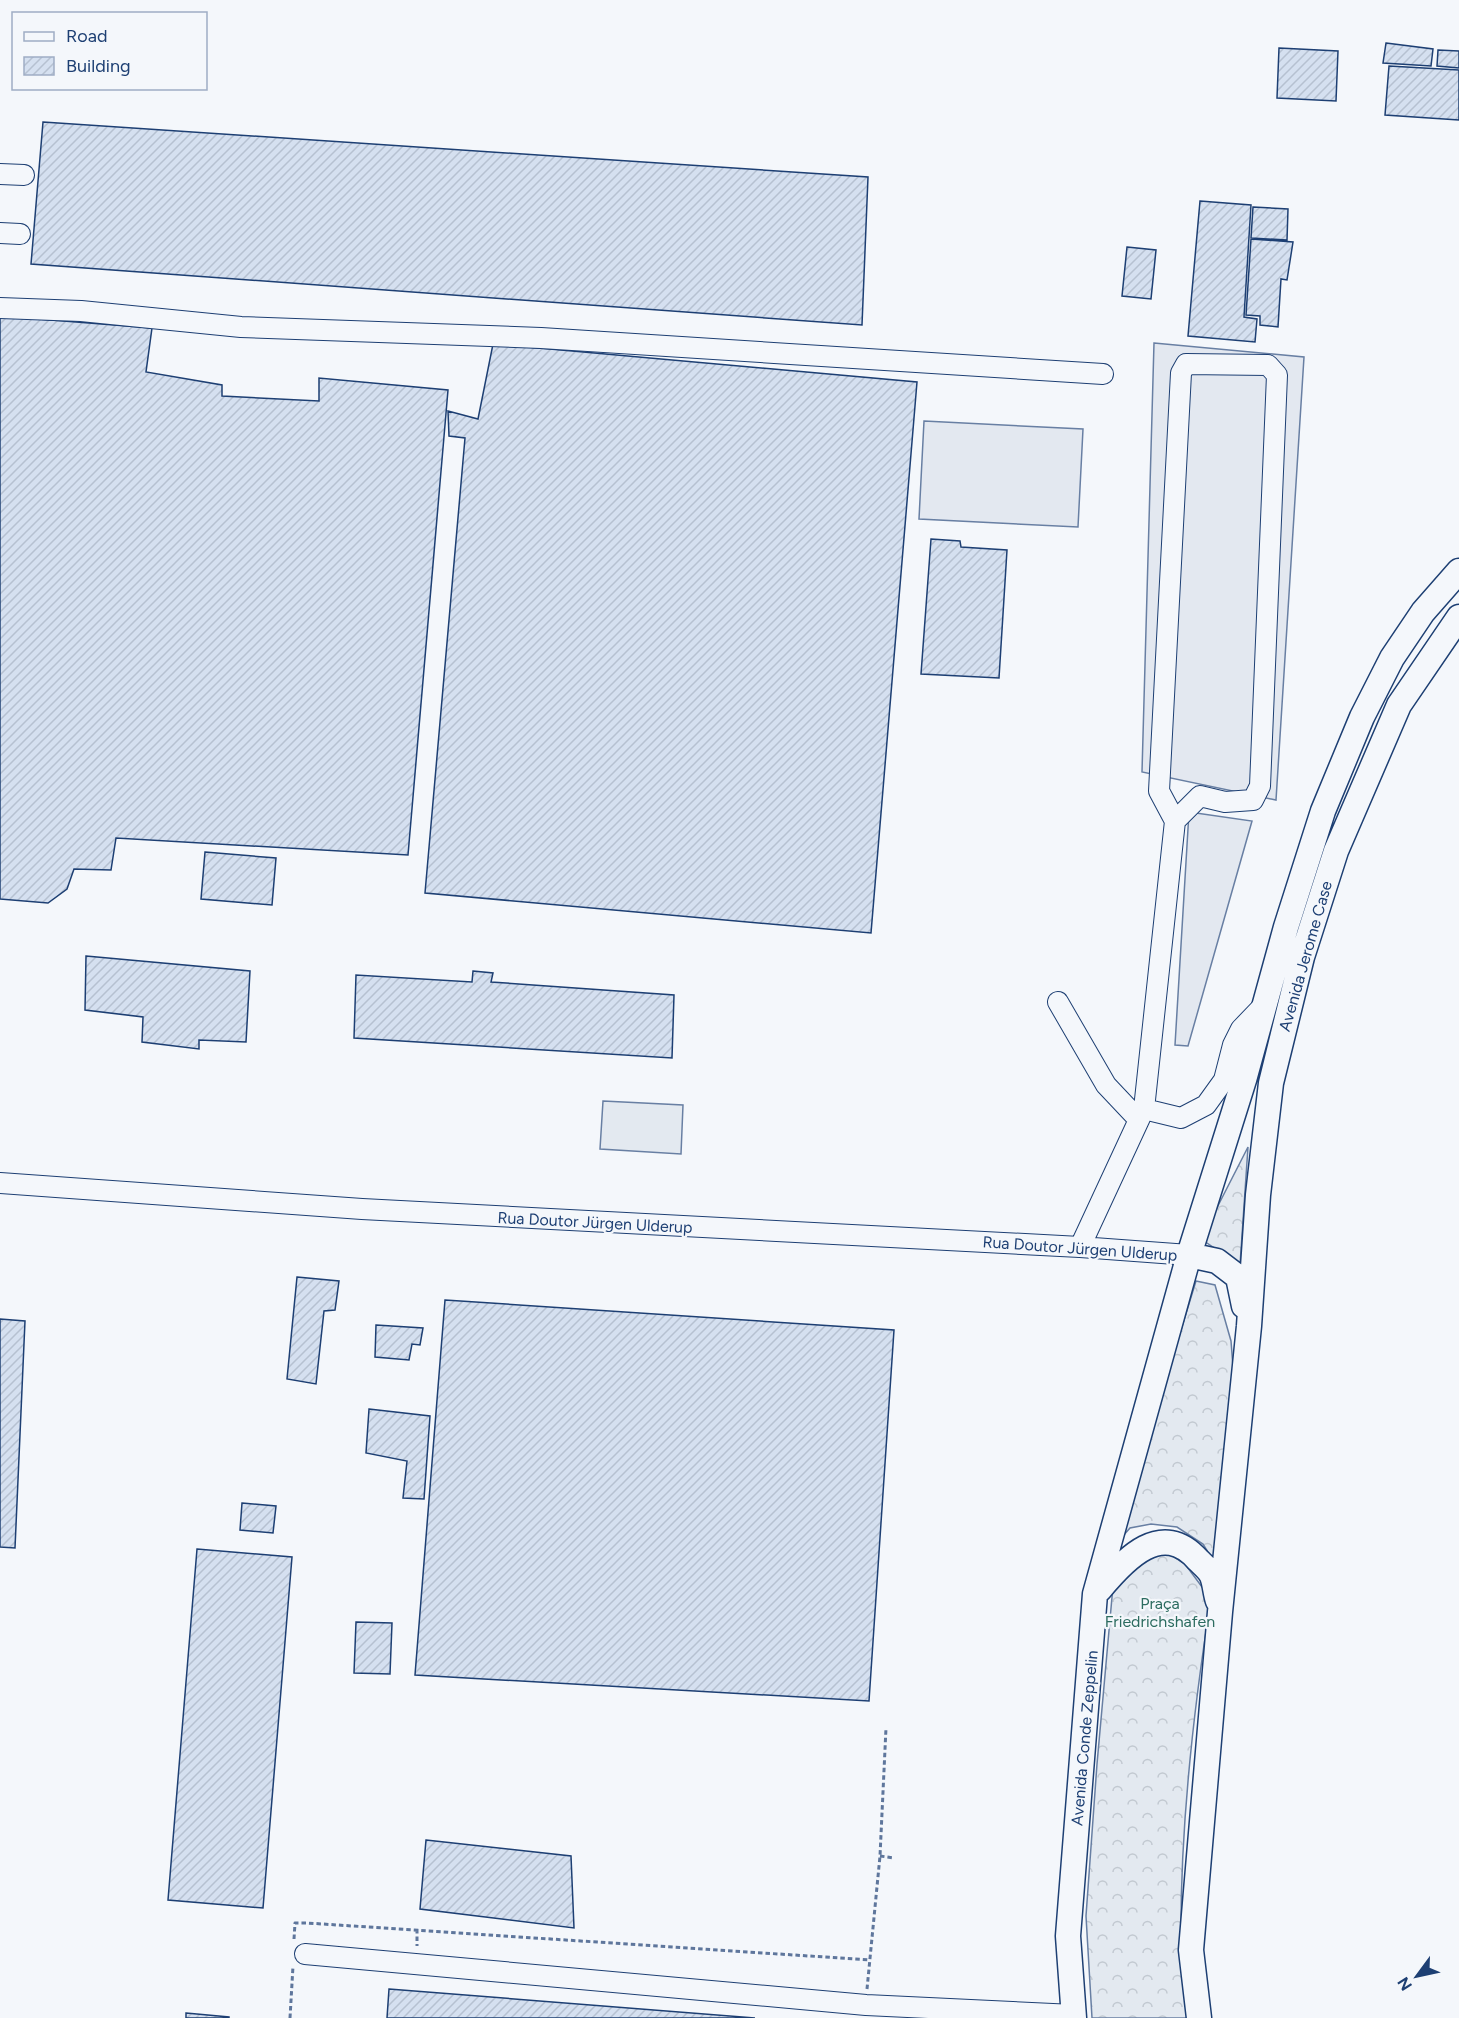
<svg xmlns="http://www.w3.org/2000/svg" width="1459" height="2018" viewBox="0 0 1459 2018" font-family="Figtree,sans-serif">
	<defs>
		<pattern id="forest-crowns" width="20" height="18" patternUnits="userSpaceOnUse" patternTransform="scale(1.5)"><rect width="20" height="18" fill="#e3e9f0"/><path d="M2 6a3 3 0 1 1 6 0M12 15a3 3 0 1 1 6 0" fill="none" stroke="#c2c9d1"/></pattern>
		<pattern id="building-hatch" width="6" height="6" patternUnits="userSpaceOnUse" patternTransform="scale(1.5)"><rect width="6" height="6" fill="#d5e0f0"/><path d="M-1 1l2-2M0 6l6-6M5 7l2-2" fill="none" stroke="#b6c1d1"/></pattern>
	</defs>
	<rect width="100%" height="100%" fill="#f4f7fb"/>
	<path fill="url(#forest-crowns)" stroke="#687fa3" stroke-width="1.5" d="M1248 1147 1240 1265 1201 1239Z
		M1196 1281 1215 1285 1231 1341 1238 1432 1216 1565 1203 1544 1177 1527 1151 1524 1130 1528 1115 1545Z
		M1165 1551 1185 1564 1211 1599C1193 1712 1180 1826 1181 1941 1181 1966 1185 1992 1188 2018H1092L1086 1916 1097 1764 1114 1575Z"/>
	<path fill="#e3e9f0" stroke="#687fa3" stroke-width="1.5" d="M603 1101 683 1105 681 1154 600 1149Z"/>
	<path fill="#e3e8f0" stroke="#687fa3" stroke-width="1.5" d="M1154 343 1304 357 1276 800 1142 772Z
		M924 421 1083 429 1078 527 919 519Z
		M1189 812 1252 821 1188 1046 1175 1045Z"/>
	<path fill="url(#building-hatch)" stroke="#1d3f73" stroke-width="1.5" d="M1386 43 1433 49 1431 66 1383 63Z
		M1279 48 1338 51 1336 101 1277 98Z
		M1438 50 1459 51V68L1437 66Z
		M1389 66 1459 70V120L1385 115Z
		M43 122 868 177 862 325 31 264Z
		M1200 201 1251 205 1244 317 1257 319 1255 342 1188 336Z
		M1253 207 1288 209 1287 240 1251 238Z
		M1251 239 1293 242 1287 280 1281 279 1278 327 1260 325V316L1246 315Z
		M1127 247 1156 250 1151 299 1122 296Z
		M0 316 152 328 146 372 222 385V396L319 401V378L448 390 408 855 116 838 111 870 74 869 67 889 48 903 0 899Z
		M493 344 917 382 871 933 425 893 465 438 449 436 448 411 478 419Z
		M931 539 960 541 961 547 1007 550 999 678 921 674Z
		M205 852 276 858 272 905 201 899Z
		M86 956 250 971 246 1042 199 1040V1049L142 1042 143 1017 85 1010Z
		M473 971 493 973 491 982 674 995 672 1058 354 1038 356 975 472 982Z
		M297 1277 339 1281 335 1310 324 1311 316 1384 287 1379Z
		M445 1300 894 1330 869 1701 415 1675Z
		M0 1319 25 1321 15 1548 0 1547Z
		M376 1325 423 1328 420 1345 412 1344 409 1360 375 1357Z
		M369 1409 430 1416 424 1499 403 1498 407 1461 366 1453Z
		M242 1503 276 1506 273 1533 240 1530Z
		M197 1549 292 1557 263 1908 168 1900Z
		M356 1622 392 1623 390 1674 354 1673Z
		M426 1840 571 1856 574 1928 420 1909Z
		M389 1989 755 2018H387Z
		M186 2013 229 2017V2018H186Z"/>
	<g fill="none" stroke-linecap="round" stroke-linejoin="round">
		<defs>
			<path id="minor" d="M0 174 24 175
				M0 233 20 234
				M0 308 81 311 241 327 541 338 1103 374
				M1058 1002 1106 1085 1139 1120
				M1144 1109 1181 1118 1206 1105 1224 1080 1233 1045 1241 1029 1265 1004
				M0 1183 362 1209 1080 1247 1189 1255
				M1080 1247 1144 1109 1175 821 1159 791 1181 373 1186 364 1268 365 1277 375 1260 786 1253 800 1225 802 1200 796 1175 821
				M305 1954 866 2005 1074 2015"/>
			<path id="major" d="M1189 1255 1217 1261 1238 1277 1244 1306
				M1100 1589C1125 1559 1162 1519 1198 1560 1202 1564 1208 1569 1211 1574 1215 1581 1215 1593 1218 1601
				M1074 2018 1068 1936 1095 1594 1189 1255 1244 1080 1286 927 1323 811 1362 717 1392 658 1423 612 1459 571
				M1199 2018 1191 1950 1220 1612 1249 1326 1258 1195 1271 1083 1302 957 1336 851 1399 705 1459 617"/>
		</defs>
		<use href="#minor" stroke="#1d3f73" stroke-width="22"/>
		<use href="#major" stroke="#1d3f73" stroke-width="27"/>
		<path stroke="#5e769c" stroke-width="3" stroke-dasharray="4.5 3" stroke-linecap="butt" d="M880 1856 894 1858
			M417 1929V1946
			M294 1939 295 1923H307L870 1960
			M867 1989 880 1856 886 1728
			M290 2018 293 1966"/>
		<use href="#minor" stroke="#f4f7fb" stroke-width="20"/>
		<use href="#major" stroke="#f4f7fb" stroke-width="24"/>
	</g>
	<g text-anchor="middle" stroke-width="4.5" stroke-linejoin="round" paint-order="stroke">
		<g font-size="16" fill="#1d3f73" stroke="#f4f7fb">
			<text transform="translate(1305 956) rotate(-74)" y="6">Avenida Jerome Case</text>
			<text transform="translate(595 1222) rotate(3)" y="6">Rua Doutor Jürgen Ulderup</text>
			<text transform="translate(1080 1248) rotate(4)" y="6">Rua Doutor Jürgen Ulderup</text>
			<text transform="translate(1084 1738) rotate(-85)" y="6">Avenida Conde Zeppelin</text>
		</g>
		<g font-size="16" fill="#2c6c60" stroke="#f4f7fb">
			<text x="1160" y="1609">Praça<tspan x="1160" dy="18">Friedrichshafen</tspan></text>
		</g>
	</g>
	<rect x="12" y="12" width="195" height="78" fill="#f4f7fb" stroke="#9eadc5" stroke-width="1.5"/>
	<rect x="24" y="32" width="30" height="9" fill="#f4f7fb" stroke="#9eadc5" stroke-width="1.5"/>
	<text x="66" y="42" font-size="18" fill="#1d3f73">Road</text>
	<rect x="24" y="57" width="30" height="18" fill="url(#building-hatch)" stroke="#9eadc5" stroke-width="1.5"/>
	<text x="66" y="72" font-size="18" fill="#1d3f73">Building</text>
	<g transform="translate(1417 1976) rotate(237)" stroke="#f4f7fb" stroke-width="4.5" paint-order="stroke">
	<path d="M0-4.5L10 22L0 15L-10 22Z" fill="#1d3f73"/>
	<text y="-9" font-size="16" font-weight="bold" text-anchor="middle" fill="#1d3f73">N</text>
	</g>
</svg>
